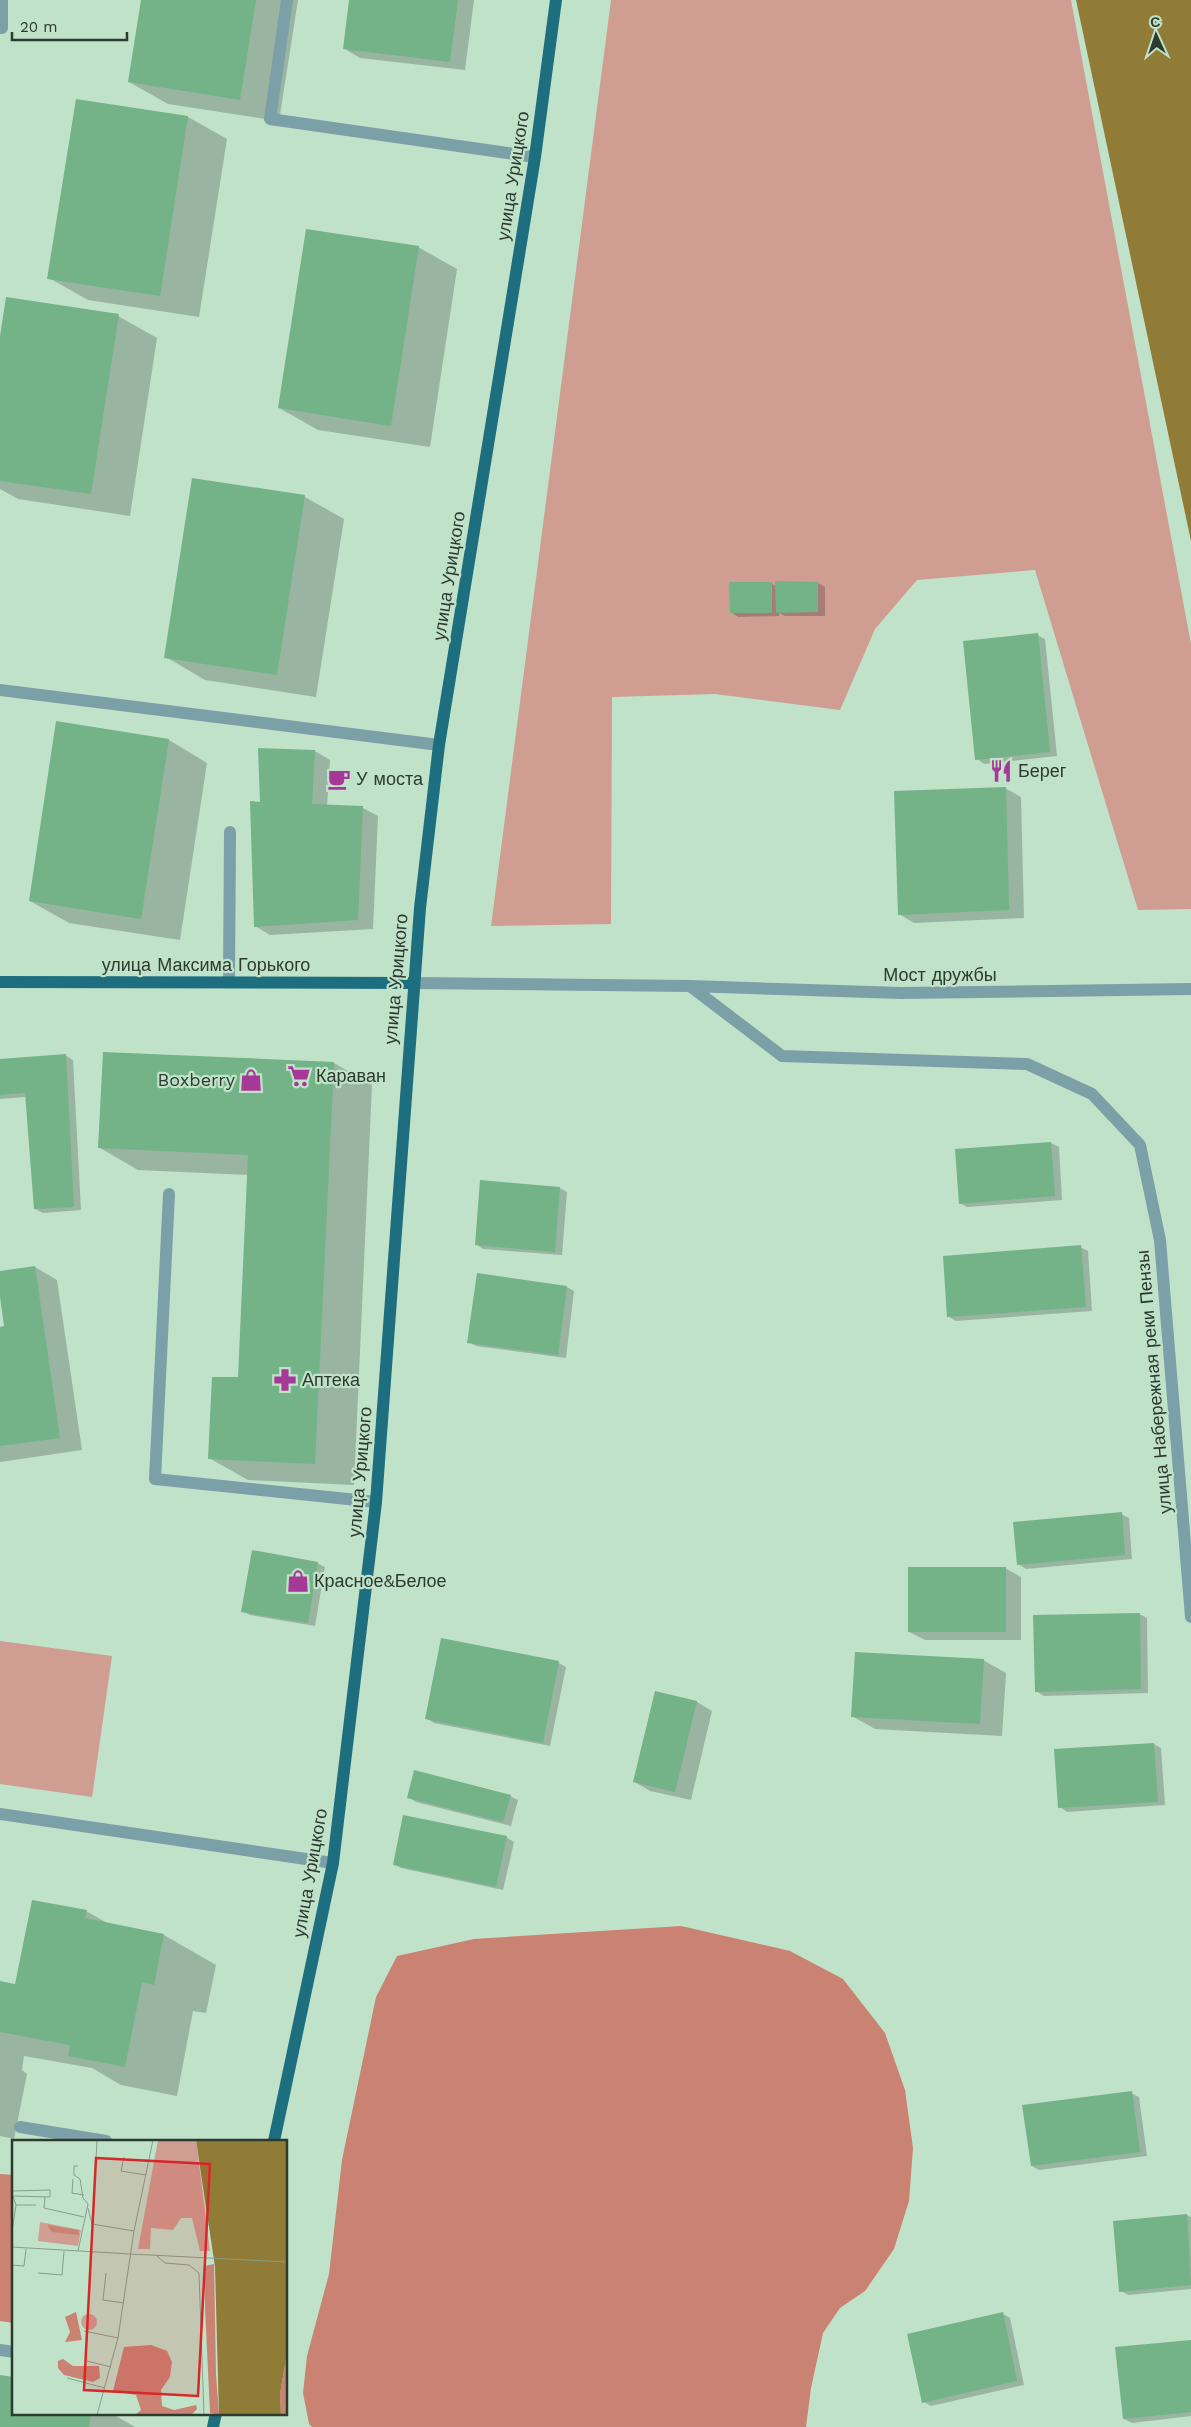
<svg xmlns="http://www.w3.org/2000/svg" width="1191" height="2427" viewBox="0 0 1191 2427" font-family="'Work Sans',sans-serif">
	<rect width="100%" height="100%" fill="#c0e2c9"/>
	<path fill="#cf9d91" d="M611 0H1071L1191 644V909L1138 910 1035 570 917 580 875 629 840 710 715 694 612 697 611 924 491 926Z
		M0 1641 112 1656 92 1797 0 1784Z"/>
	<path fill="#ca8272" d="M681 1926 790 1951 843 1979 885 2033 905 2090 913 2148 909 2201 894 2249 865 2291 840 2308 823 2333 811 2388 806 2427H312L309 2424 303 2393 307 2356 329 2274 342 2160 376 1997 397 1956 474 1939Z
		M0 2174 14 2175V2323L0 2321Z"/>
	<path fill="#907c36" d="M1076 0H1191V541Z"/>
	<path fill="#0003" d="M142 0H298L279 121 168 104 129 82Z
		M351 0H474L465 70 360 58 345 49Z
		M77 100 188 117 227 139 199 317 88 300 49 278Z
		M418 247 457 269 430 447 318 430 279 408Z
		M118 316 157 338 130 516 18 499 0 489V344Z
		M193 480 305 497 344 519 316 697 205 680 166 657Z
		M771 583 777 587 818 583 825 587V616H785L779 613V616L738 617 731 612Z
		M1037 635 1045 639 1057 756 984 764 977 759Z
		M169 740 207 763 180 940 69 923 30 901Z
		M315 751 330 760 327 806 363 808 378 816 373 929 270 935 255 926 261 803Z
		M1005 788 1021 797 1024 918 914 923 899 914Z
		M65 1055 73 1060 81 1210 43 1213 35 1209 26 1097 0 1099V1060Z
		M334 1063 372 1085 354 1485 248 1480 209 1458 239 1378 248 1175 138 1170 100 1148Z
		M1051 1143 1059 1147 1062 1200 967 1207 960 1203 956 1150Z
		M560 1188 567 1192 562 1255 483 1249 476 1244Z
		M1080 1247 1088 1251 1092 1311 956 1321 949 1317Z
		M35 1267 57 1280 82 1450 0 1462V1328L6 1327 0 1289V1272Z
		M567 1287 574 1291 566 1358 476 1346 469 1342Z
		M1121 1514 1129 1518 1132 1559 1026 1569 1018 1564Z
		M317 1563 325 1567 315 1626 250 1615 242 1611Z
		M1005 1568 1021 1577V1640H925L909 1632Z
		M1139 1614 1147 1618 1148 1693 1044 1696 1036 1691Z
		M983 1660 1006 1673 1002 1736 875 1729 852 1716Z
		M559 1663 566 1667 550 1746 434 1723 426 1718Z
		M656 1692 697 1702 712 1711 691 1800 650 1791 635 1782Z
		M1154 1744 1161 1748 1165 1805 1067 1812 1060 1807Z
		M510 1796 518 1800 511 1826 416 1802 408 1797Z
		M506 1837 514 1842 503 1890 401 1868 394 1864Z
		M86 1911 109 1924 164 1935 216 1965 206 2013 193 2011 177 2096 121 2085 92 2068 24 2056 22 2070 27 2074 14 2139 0 2136V1983L16 1986Z
		M1131 2093 1139 2097 1147 2156 1039 2170 1032 2166Z
		M1187 2215 1191 2217V2289L1128 2295 1121 2291Z
		M1003 2314 1010 2318 1024 2385 931 2406 924 2402Z
		M1191 2341V2416L1132 2423 1124 2419Z
		M0 2376 14 2413H111L135 2427H0Z"/>
	<path fill="#73b387" d="M141 0H256L240 100 128 82Z
		M349 0H458L450 62 343 49Z
		M76 99 188 116 160 296 47 279Z
		M306 229 419 246 391 426 278 408Z
		M6 297 119 314 91 494 0 481V336Z
		M192 478 305 495 277 675 164 658Z
		M775 581 818 582V612L776 613Z
		M729 582H772V613H730Z
		M1038 633 1050 752 975 760 963 641Z
		M56 721 169 739 141 919 29 901Z
		M258 748 315 750 312 804 363 806 358 920 254 927 250 801 260 802Z
		M1006 787 1009 910 898 915 894 791Z
		M103 1052 334 1062 315 1464 208 1459 212 1377H238L248 1155 98 1148Z
		M66 1054 74 1207 34 1209 25 1093 0 1095V1059Z
		M1051 1142 1055 1196 959 1204 955 1149Z
		M480 1180 560 1187 555 1252 475 1245Z
		M1081 1245 1086 1307 947 1317 943 1256Z
		M35 1266 60 1438 0 1446V1327L4 1326 0 1297V1271Z
		M477 1273 567 1286 558 1355 467 1343Z
		M1122 1512 1125 1555 1017 1565 1013 1522Z
		M252 1550 318 1562 308 1623 241 1612Z
		M908 1567H1006V1632H908Z
		M1140 1613 1141 1689 1035 1692 1033 1615Z
		M441 1638 559 1661 543 1743 425 1719Z
		M855 1652 984 1659 980 1724 851 1717Z
		M655 1691 697 1701 675 1792 633 1782Z
		M1154 1743 1158 1802 1058 1808 1054 1749Z
		M414 1770 511 1795 503 1822 407 1798Z
		M403 1815 507 1836 496 1887 393 1865Z
		M32 1900 87 1910 85 1918 164 1934 154 1985 142 1982 125 2067 68 2056 70 2045 0 2032V1981L15 1984Z
		M1132 2091 1140 2152 1031 2166 1022 2105Z
		M1187 2214 1191 2285 1119 2292 1113 2221Z
		M1003 2312 1017 2381 922 2403 907 2334Z
		M1191 2340V2412L1123 2419 1115 2347Z
		M0 2375 14 2377V2413H91L89 2427H0Z"/>
	<g fill="none" stroke-linecap="round" stroke-linejoin="round">
		<path stroke="#7ba0a8" stroke-width="12" d="M2 0V28
			M287 0 270 119 535 157
			M0 690 439 745
			M229 982 230 832
			M413 983 690 986 901 993 1191 989
			M690 986 782 1056 1027 1064 1092 1094 1140 1145 1160 1240 1191 1617
			M169 1194 155 1479 376 1502
			M0 1814 333 1863
			M20 2127 106 2141
			M0 2350 14 2352"/>
		<path stroke="#1d6f7f" stroke-width="12" d="M0 982 413 983
			M274 2141 333 1863 376 1502 420 908 439 745 535 157 556 0
			M213 2427 216 2413"/>
	</g>
	<defs>
		<symbol id="restaurant-bare" viewBox="-9 -9 18 18"><path d="M-5-6h1v4h1v-4h1v4h1v-4h1v5L-1.5 .5V6h-2V.5L-5-1ZM5-6V6H3V1.5H1.5Q1.5-4 5-6Z" fill="#a63998" stroke="#c0e2c9" stroke-width="2.5" paint-order="stroke"/></symbol>
		<symbol id="cafe-bare" viewBox="-9 -9 18 18"><path d="M-5.5-4.5H6V0H3Q3 3.5 0 3.5H-2.5Q-5.5 3.5-5.5 0ZM3-3.2v2h1.7v-2ZM-6 4.5H4V6H-6Z" fill="#a63998" stroke="#c0e2c9" stroke-width="2.5" paint-order="stroke"/></symbol>
		<symbol id="supermarket-bare" viewBox="-9 -9 18 18"><path d="M-6-5.5h2.5l.6 2H6L4.5 2H-2.5L-4.4-4H-6ZM-1.5 3.2a1.3 1.3 0 1 0 .1 0ZM3 3.2a1.3 1.3 0 1 0 .1 0Z" fill="#a63998" stroke="#c0e2c9" stroke-width="2.5" paint-order="stroke"/></symbol>
		<symbol id="shop-bare" viewBox="-9 -9 18 18"><path d="M-5-2.5h2.3a2.7 3.5 0 0 1 5.4 0H5L5.5 6h-11ZM-1.5-2.5h3a1.5 2.3 0 0 0-3 0Z" fill="#a63998" stroke="#c0e2c9" stroke-width="2.5" paint-order="stroke"/></symbol>
		<symbol id="pharmacy-bare" viewBox="-9 -9 18 18"><path d="M-2-6h4v4h4v4h-4v4h-4v-4h-4v-4h4Z" fill="#a63998" stroke="#c0e2c9" stroke-width="2.5" paint-order="stroke"/></symbol>
	</defs>
	<g fill-rule="evenodd">
		<use href="#restaurant-bare" x="985" y="755" width="32" height="32"/>
		<use href="#cafe-bare" x="323" y="763" width="32" height="32"/>
		<use href="#supermarket-bare" x="283" y="1060" width="32" height="32"/>
		<use href="#shop-bare" x="235" y="1064" width="32" height="32"/>
		<use href="#pharmacy-bare" x="269" y="1364" width="32" height="32"/>
		<use href="#shop-bare" x="282" y="1565" width="32" height="32"/>
	</g>
	<g text-anchor="middle" stroke-width="4.5" stroke-linejoin="round" paint-order="stroke">
		<g font-size="18" fill="#2c3a30" stroke="#c0e2c9">
			<text transform="translate(513 176) rotate(-81)" y="6">улица Урицкого</text>
			<text transform="translate(449 576) rotate(-81)" y="6">улица Урицкого</text>
			<text x="206" y="971">улица Максима Горького</text>
			<text x="940" y="981">Мост дружбы</text>
			<text transform="translate(396 979) rotate(-85)" y="6">улица Урицкого</text>
			<text transform="translate(1154 1382) rotate(-95)" y="6">улица Набережная реки Пензы</text>
			<text transform="translate(360 1472) rotate(-85)" y="6">улица Урицкого</text>
			<text transform="translate(310 1873) rotate(-80)" y="6">улица Урицкого</text>
		</g>
		<g font-size="18" fill="#2c3a30" stroke="#c0e2c9" text-anchor="start">
			<text x="1018" y="777">Берег</text>
			<text x="356" y="785">У моста</text>
			<text x="316" y="1082">Караван</text>
			<text x="235" y="1086" text-anchor="end">Boxberry</text>
			<text x="302" y="1386">Аптека</text>
			<text x="314" y="1587">Красное&amp;Белое</text>
		</g>
	</g>
	<g transform="translate(12 2140)">
		<rect width="275" height="275" fill="#c0e2c9"/>
		<path d="M146 0H184L198 111H188L180 78H169L161 90 139 88 138 109H126ZM28 82 69 90 66 106 26 101ZM69 182a8 8 0 1 1 16 0a8 8 0 1 1-16 0Z" fill="#cf9d91"/>
		<path d="M35 85 66 90 67 95 40 92ZM202 124 204 234 207 275 198 273 193 167V126ZM64 172 70 200 53 202 58 192 53 177ZM139 205 155 211 160 222 158 237 149 250 150 266 162 270 184 265 185 269 179 275H123L129 270 124 255 101 251 112 207ZM275 213V275H269L268 254ZM51 219 61 226H87L88 238 81 242 52 235 46 228V221Z" fill="#ca8272"/>
		<path d="M184 0H275V213L268 254 269 275H207L203 127Z" fill="#907c36"/>
		<path fill="none" stroke="#907c36" stroke-width="2.5" d="M235 0 239 119M238 275 239 123"/>
		<path fill="none" stroke="#859f8c" stroke-width="1" d="M112 17 109 31 134 35M84 20 85 0M66 26H62V35L68 39 71 58 76 64 66 111M61 39 60 53 72 55M0 51 38 50V57L0 56M33 57 32 68 72 77M4 65H24M76 68 80 84 122 91M0 91 4 65 1 56M0 107 118 114M118 114 275 122M145 116 153 123 177 125 187 133 192 275M0 125 12 126 14 109M26 133 50 135 52 111M94 133 91 160 112 163M72 191 106 198M75 221 99 227M55 238 93 248M85 275 106 198 122 91 141 0"/>
		<path fill="#d62828" fill-opacity="0.15" stroke="#d62828" stroke-width="2.5" d="M84 18 198 24 186 256 72 250Z"/>
		<rect width="275" height="275" fill="none" stroke="#2c3a30" stroke-width="2.5"/>
	</g>
	<g transform="translate(1156 35) rotate(357)" stroke="#c0e2c9" stroke-width="4" paint-order="stroke">
	<path d="M0-4L9 19L0 12L-9 19Z" fill="#2c3a30"/>
	<text y="-8" font-size="14" font-weight="bold" text-anchor="middle" fill="#2c3a30">С</text>
	</g>
	<path d="M12 32v8h115v-8" fill="none" stroke="#2c3a30" stroke-width="2.5"/>
	<text x="20" y="32" font-size="15" fill="#2c3a30" stroke="#c0e2c9" stroke-width="4" paint-order="stroke">20 m</text>
</svg>
